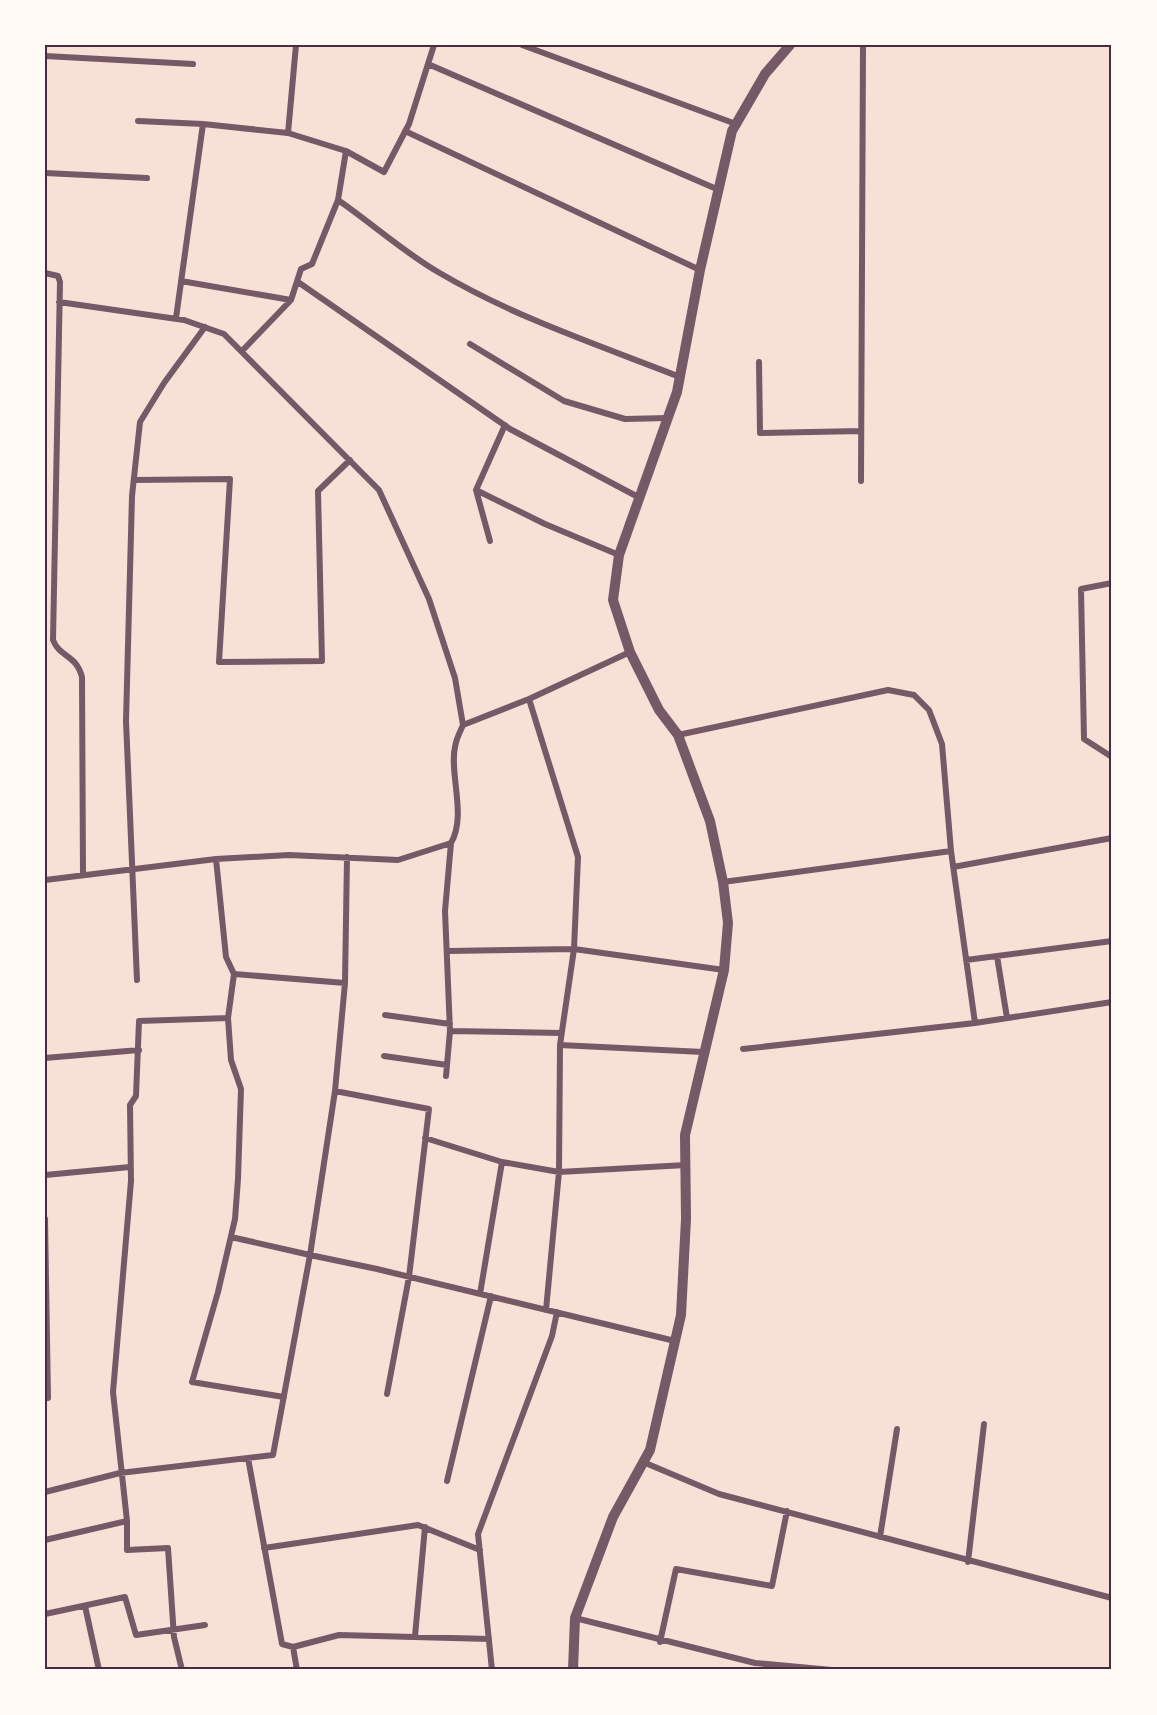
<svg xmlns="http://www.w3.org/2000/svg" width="1157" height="1715" viewBox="0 0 1157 1715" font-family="Jost,sans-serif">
	<rect width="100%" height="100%" fill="#f7e1d7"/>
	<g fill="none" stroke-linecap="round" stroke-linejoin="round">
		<path stroke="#755966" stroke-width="6" d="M522 45 736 124
			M45 56 193 64
			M428 64 719 190
			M138 121 203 124 288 133 346 151 384 172 409 124 434 45
			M405 131 700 270
			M288 133 296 45
			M45 173 147 178
			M338 200C370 222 405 253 438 272 514 317 598 345 680 377
			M45 273 58 276 60 282 53 640C60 658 76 654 82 677L83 875
			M181 281 291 300
			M298 282 510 429 640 498
			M59 302 184 320 224 334 379 490 429 599 455 678 463 725
			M176 318 203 124
			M470 344 564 401 625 419 668 418
			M242 351 291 300 301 269 312 264 338 200 346 151
			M759 362 760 433 861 431
			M134 480 230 479 219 662 322 661 318 491 350 460
			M861 481 863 45
			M476 490 545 524 619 555
			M490 541 476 490 505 425
			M1112 583 1081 589 1084 739 1112 757
			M529 699 578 857 574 949 560 1045
			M678 735 888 690 914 695 929 710 942 744 951 851 975 1023
			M216 859 226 957 234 974 228 1018 231 1060 241 1089 238 1179 235 1219 218 1292 192 1382 284 1397
			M953 867 1112 838
			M45 880 216 859 289 855 398 860 451 843C467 816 449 773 455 747 456 739 460 732 463 725L529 699 630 652
			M723 882 951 851
			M448 951 574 949 724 970
			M997 956 1007 1018
			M966 960 1112 941
			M234 974 345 983
			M137 980 126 721 132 496 140 422 164 383 205 327
			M385 1015 450 1024
			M450 1031 561 1033
			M743 1049 975 1023 1112 1002
			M384 1056 447 1065
			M45 1058 139 1050
			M446 1076 450 1031 445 911 451 843
			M335 1091 429 1109 409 1277 387 1394
			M425 1138 502 1162 559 1172 686 1165
			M45 1175 130 1167
			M45 1219 48 1398H45
			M231 1237 310 1255 335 1091 345 983 347 857
			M480 1294 502 1162
			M546 1310 559 1172 560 1045 703 1052
			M248 1458 282 1644 293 1647
			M643 1462 719 1494 1112 1598
			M447 1481 491 1296
			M45 1492 120 1473 273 1455 310 1255 377 1269 675 1341
			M127 1521V1550L168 1548 174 1637 182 1670
			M880 1537 897 1429
			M45 1540 127 1521 113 1392 131 1181 130 1105 136 1096 139 1021 228 1018
			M264 1548 418 1525 480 1550
			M968 1562 984 1424
			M85 1606 99 1670
			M45 1614 125 1597 136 1635 205 1625
			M575 1618 755 1663 832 1670
			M415 1636 425 1527
			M660 1642 676 1569 772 1586 787 1511
			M297 1670 293 1647 339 1635 489 1639
			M492 1670 478 1534 552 1336 557 1312"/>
		<path stroke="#755966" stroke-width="10" d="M573 1670 575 1618 613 1517 650 1450 681 1315 686 1219 685 1135 724 970 728 923 723 882 710 821 678 735 659 710 630 652 613 600 619 555 677 392 700 270 732 131 765 74 790 45"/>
	</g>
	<rect width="1157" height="1715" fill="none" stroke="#fffaf5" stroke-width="93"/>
	<rect x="46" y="46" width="1064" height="1622" fill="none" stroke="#4a2c40" stroke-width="2"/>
</svg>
